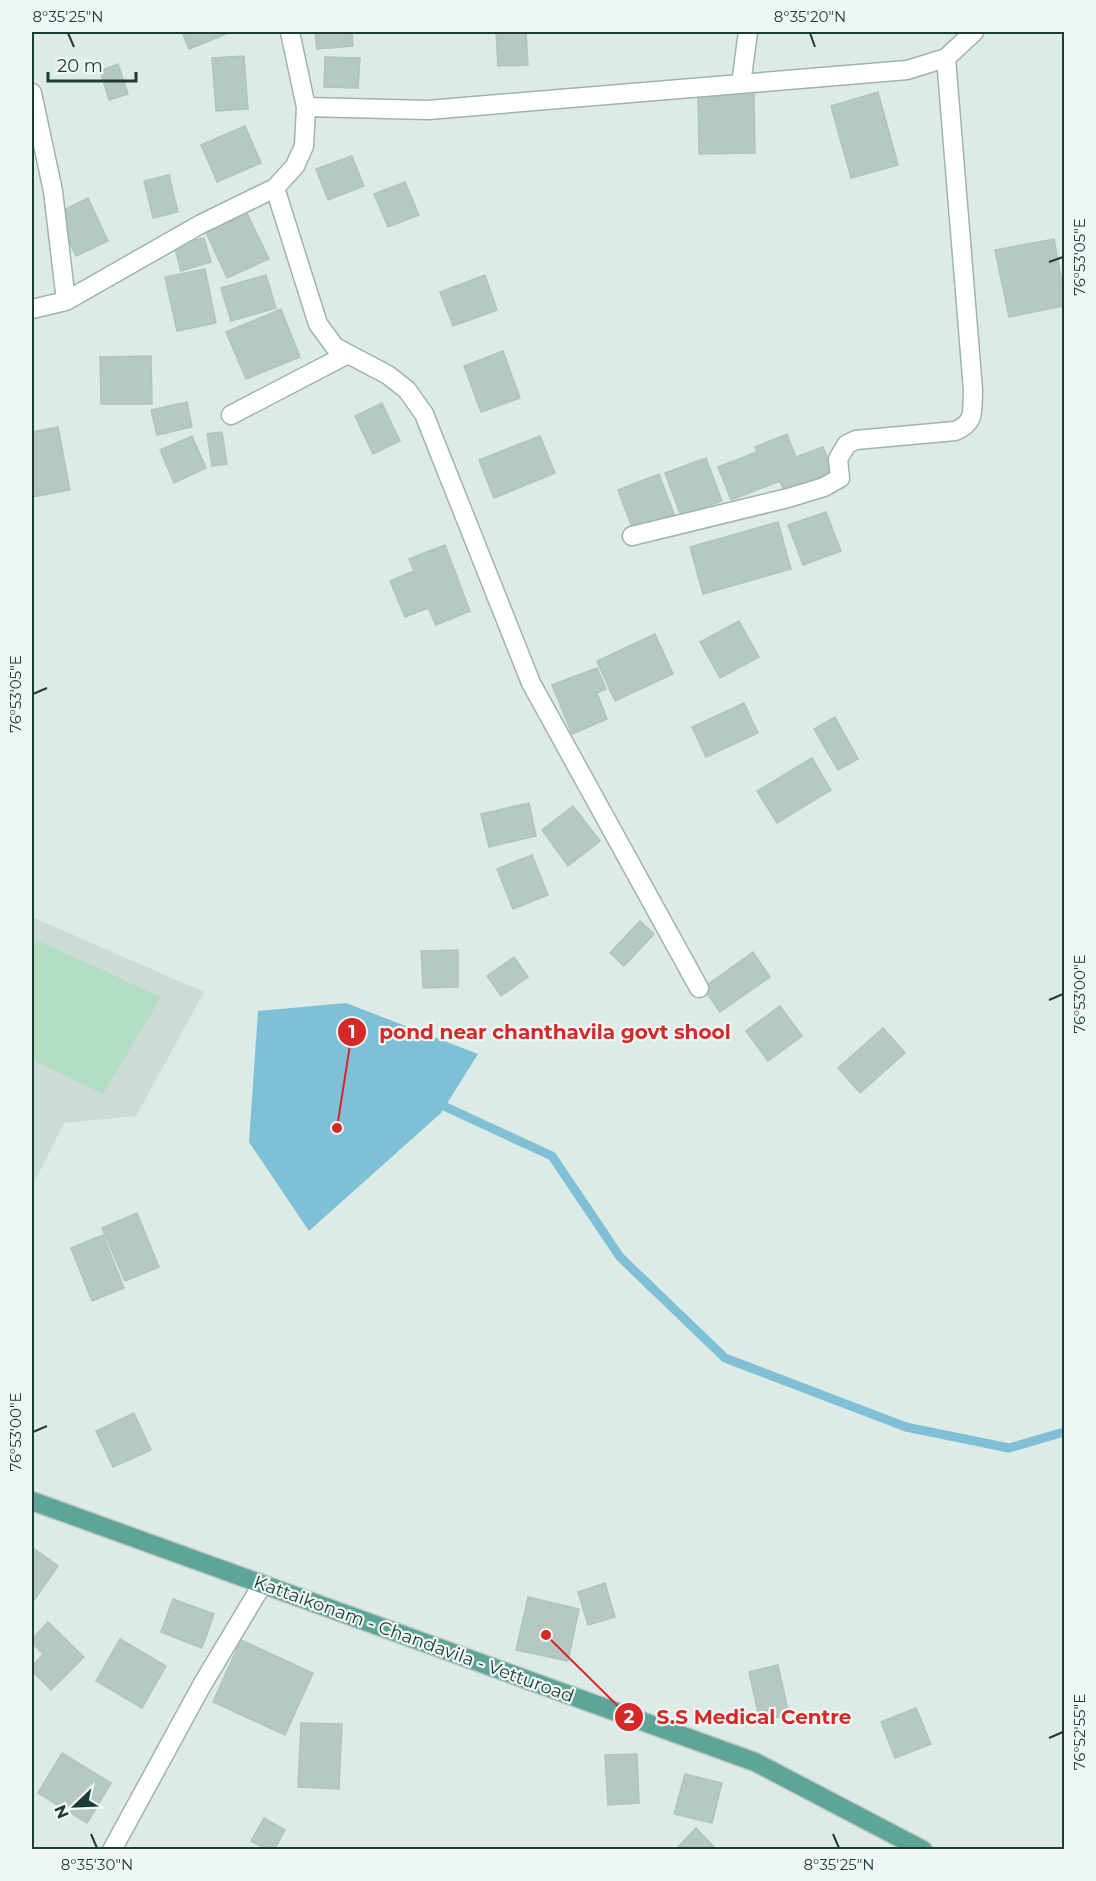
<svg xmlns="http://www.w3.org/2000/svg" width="1096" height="1881" viewBox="0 0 1096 1881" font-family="Montserrat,sans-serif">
	<rect width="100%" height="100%" fill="#ddebe6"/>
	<path fill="#cbdbd5" d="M32 917 204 992 136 1116 64 1123 32 1187Z"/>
	<path fill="#b3dec3" d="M32 938 161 997 103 1094 32 1060Z"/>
	<path fill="#7fc0d6" d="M346 1003 478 1054 441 1113 309 1231 249 1142 258 1011Z"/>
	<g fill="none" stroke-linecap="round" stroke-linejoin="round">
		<path stroke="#7fc0d6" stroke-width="9" d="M435 1102 552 1156 620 1257 725 1358 906 1427 1009 1448 1064 1432"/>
	</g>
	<path fill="#b5c8c2" stroke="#afc5be" stroke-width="1.5" d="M182 32H231L189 49Z
		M315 32H352L353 46 317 49Z
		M496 32H526L528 65 498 66Z
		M244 56 248 109 216 111 212 58Z
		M325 57 360 58 358 88 324 87Z
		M118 64 128 94 109 100 100 71Z
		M754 88 755 153 699 154 698 90Z
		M878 92 898 165 851 178 831 106Z
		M245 126 261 163 217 182 201 145Z
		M352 156 364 186 328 200 316 169Z
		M169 175 178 212 153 218 144 181Z
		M405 182 419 215 388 227 374 194Z
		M88 198 108 241 76 256 56 214Z
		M246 211 269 259 227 278 205 230Z
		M204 238 211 262 181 271 174 245Z
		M1054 239 1064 292V306L1009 317 995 250Z
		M205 269 216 323 177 331 165 277Z
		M266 275 276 308 231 321 221 288Z
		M485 275 497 310 453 326 440 292Z
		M281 309 300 357 246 379 226 332Z
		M503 351 520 398 481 412 464 366Z
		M151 356 152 404H101L100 357Z
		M187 402 192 427 157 435 151 410Z
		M382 403 400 441 373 454 355 416Z
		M58 427 70 490 32 497V432Z
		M222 432 227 464 212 466 207 434Z
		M787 434 796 457 823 447 833 472 784 491 780 481 731 500 718 467 757 452 755 447Z
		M192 436 206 468 174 483 160 450Z
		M540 436 555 473 494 498 479 460Z
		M706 458 722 501 681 516 665 473Z
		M659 474 674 514 633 530 618 490Z
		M826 512 841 551 803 565 788 525Z
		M778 522 791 569 703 594 690 547Z
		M445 545 470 611 436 625 428 608 405 617 390 581 414 571 409 559Z
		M739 621 759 657 720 678 700 642Z
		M655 634 673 674 615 701 597 661Z
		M597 668 606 689 597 693 607 719 572 734 552 685Z
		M744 703 758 733 706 757 692 727Z
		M835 717 858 759 838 770 814 729Z
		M812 758 831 790 777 823 757 791Z
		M529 803 536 836 489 847 481 814Z
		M573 806 600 841 568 866 542 830Z
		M532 855 548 895 513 909 497 869Z
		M640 921 654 934 624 966 610 953Z
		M458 950V987L423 988 421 951Z
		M753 952 770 977 720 1012 703 988Z
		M514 957 528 977 501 996 487 976Z
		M780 1006 802 1036 768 1061 746 1031Z
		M883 1028 905 1053 860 1093 838 1068Z
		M137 1213 159 1267 125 1281 102 1228Z
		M103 1235 124 1288 92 1301 71 1248Z
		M134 1413 151 1450 113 1467 96 1431Z
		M32 1547 58 1566 32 1603Z
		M605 1583 615 1617 588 1625 578 1592Z
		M528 1597 579 1609 568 1661 516 1650Z
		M173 1599 214 1614 202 1648 161 1632Z
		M48 1622 84 1657 51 1690 32 1671V1667L43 1654 32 1643V1639Z
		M120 1639 166 1666 142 1708 96 1681Z
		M241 1640 313 1673 285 1735 213 1702Z
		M778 1665 789 1715 760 1721 749 1672Z
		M916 1708 931 1744 895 1758 881 1722Z
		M301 1723 342 1724 339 1789 298 1787Z
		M62 1753 111 1783 87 1823 38 1793Z
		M637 1754 639 1803 608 1805 605 1755Z
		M685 1774 722 1783 712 1823 674 1814Z
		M264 1818 285 1830 274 1850H267L251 1841Z
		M696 1828 717 1850H675Z"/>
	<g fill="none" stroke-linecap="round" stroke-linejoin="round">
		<defs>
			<path id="street" d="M741 84 748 32
				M32 93 53 191 66 301
				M306 107 428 110 907 70 946 58 974 32
				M275 188 318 324 335 347 388 375 407 390 424 414 531 683 699 988
				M32 309 66 301 201 224 275 188 295 166 304 146 306 107 290 32
				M231 415 348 354
				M632 536 788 498 824 487 840 478 838 459 847 444 856 440 955 431C976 423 972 410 973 390L946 58
				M112 1850 202 1685 262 1585"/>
			<path id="primary" d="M32 1501 755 1762 923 1850"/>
		</defs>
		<use href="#street" stroke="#a0b3ae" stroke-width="21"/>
		<use href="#primary" stroke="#c0c8c7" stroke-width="21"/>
		<use href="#street" stroke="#fff" stroke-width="18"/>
		<use href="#primary" stroke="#5da599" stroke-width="18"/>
	</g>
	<path fill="none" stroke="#1d3b36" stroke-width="2" d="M68 33 74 47M810 33 815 47M1049 262 1063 257M33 694 47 688M1049 1000 1063 994M33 1432 47 1426M1049 1738 1063 1732M91 1834 97 1848M833 1834 839 1848"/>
	<g text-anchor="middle" stroke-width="4.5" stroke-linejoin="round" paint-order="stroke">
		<g font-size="18" fill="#1d3b36" stroke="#eef7f3">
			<text transform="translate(414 1639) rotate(20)" y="6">Kattaikonam - Chandavila - Vetturoad</text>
		</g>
	</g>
	<path fill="none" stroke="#d62828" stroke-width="2" d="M337 1128L352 1032M546 1635L629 1717"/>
	<g fill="#d62828" stroke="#eef7f3" stroke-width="2">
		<circle cx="337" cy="1128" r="6"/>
		<circle cx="546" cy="1635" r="6"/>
		<circle cx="352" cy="1032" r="15"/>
		<circle cx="629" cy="1717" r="15"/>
	</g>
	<g font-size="18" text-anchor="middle" font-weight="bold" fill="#fff">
		<text x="352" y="1038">1</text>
		<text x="629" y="1723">2</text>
	</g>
	<g font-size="20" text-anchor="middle" font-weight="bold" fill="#d62828" stroke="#eef7f3" stroke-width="4.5" stroke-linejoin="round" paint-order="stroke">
		<text x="555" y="1039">pond near chanthavila govt shool</text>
		<text x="754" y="1724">S.S Medical Centre</text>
	</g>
	<rect width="1096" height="1881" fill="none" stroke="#eef7f3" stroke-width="66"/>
	<g transform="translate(75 1806) rotate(247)" stroke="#eef7f3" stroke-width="4.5" paint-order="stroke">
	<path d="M0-4.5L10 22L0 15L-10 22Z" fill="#1d3b36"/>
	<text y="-9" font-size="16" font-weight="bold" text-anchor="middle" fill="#1d3b36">N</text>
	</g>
	<path d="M48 72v9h88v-9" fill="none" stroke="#1d3b36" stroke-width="3"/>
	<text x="57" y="72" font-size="18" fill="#1d3b36" stroke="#eef7f3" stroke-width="4.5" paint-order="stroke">20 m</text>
	<rect x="33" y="33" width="1030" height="1815" fill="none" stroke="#1d3b36" stroke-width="2"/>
	<g font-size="15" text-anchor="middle" fill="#1d3b36">
		<text x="68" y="22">8°35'25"N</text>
		<text x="810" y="22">8°35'20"N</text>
		<text transform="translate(1080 257) rotate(-90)" y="5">76°53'05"E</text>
		<text transform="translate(16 694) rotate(-90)" y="5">76°53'05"E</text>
		<text transform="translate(1080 994) rotate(-90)" y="5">76°53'00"E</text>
		<text transform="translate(16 1432) rotate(-90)" y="5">76°53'00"E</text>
		<text transform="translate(1080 1732) rotate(-90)" y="5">76°52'55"E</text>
		<text x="97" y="1870">8°35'30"N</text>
		<text x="839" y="1870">8°35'25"N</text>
	</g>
</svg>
